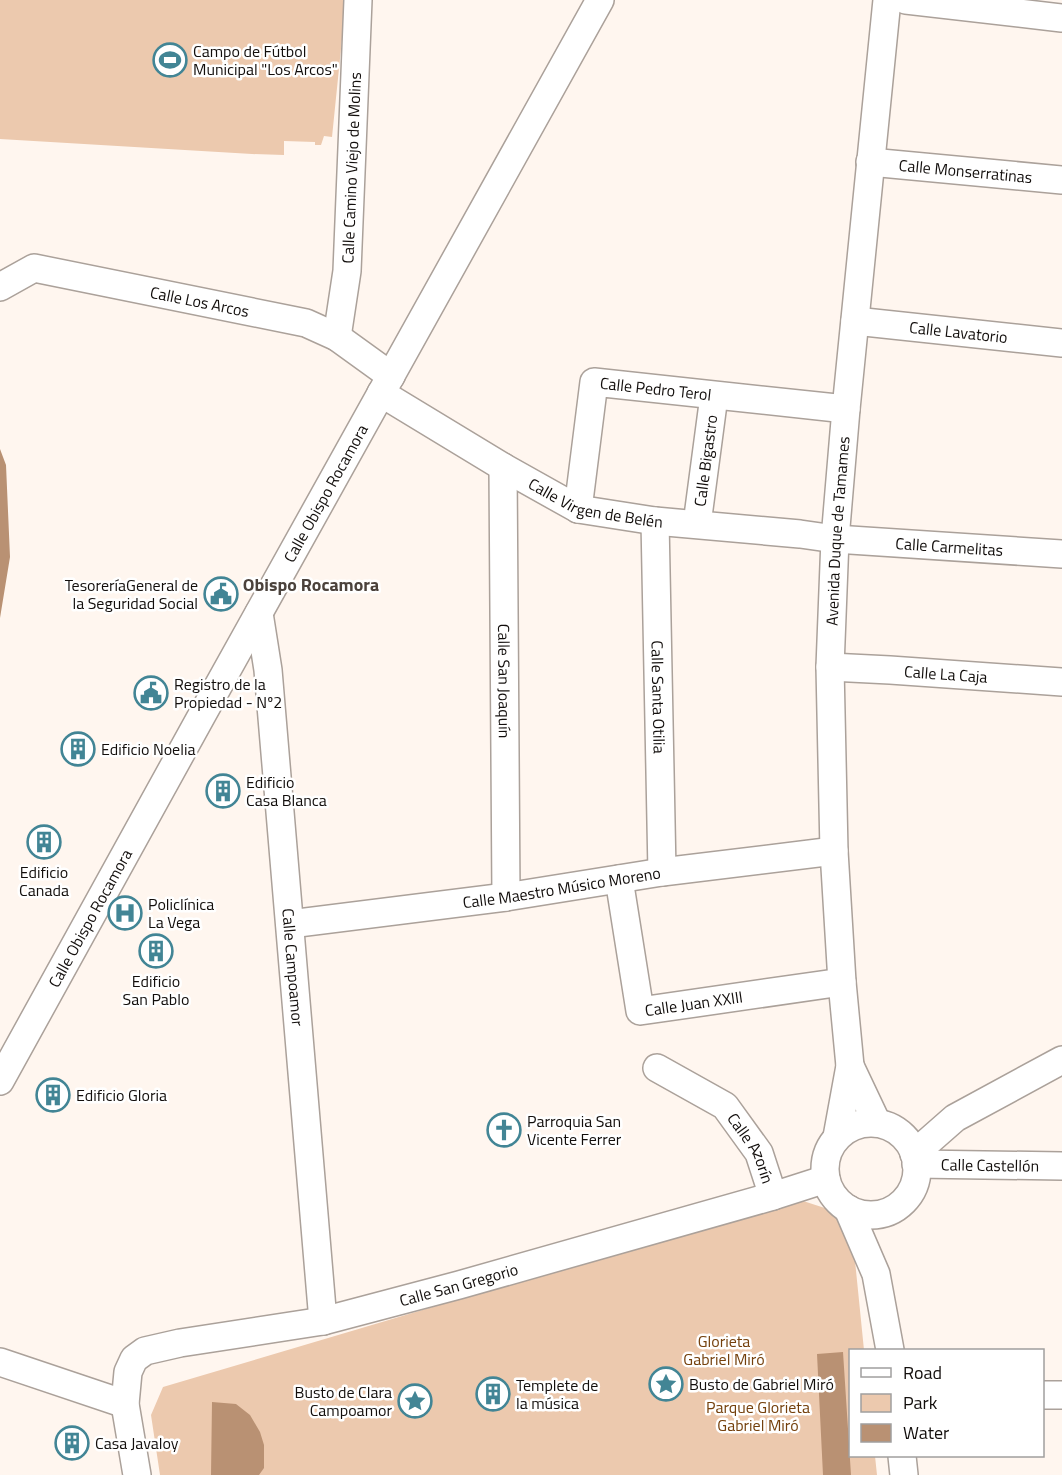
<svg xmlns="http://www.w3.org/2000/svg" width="1062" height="1475" viewBox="0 0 1062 1475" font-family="'Titillium Web',sans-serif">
	<rect width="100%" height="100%" fill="#fff6ef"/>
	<path fill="#ecc9ae" d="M0 0H346L332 137 324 136 321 145H315V142L284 141V155L252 154 0 139Z
		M797 1199 834 1211 852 1231 864 1350H850V1456H875L877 1475H160L151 1415 163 1387Z"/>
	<path fill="#b99173" d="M0 449 6 465 10 557 0 618Z
		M843 1352 851 1475H823L817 1354Z
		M212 1402 236 1404 250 1415 260 1432 264 1445V1468L259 1475H211Z"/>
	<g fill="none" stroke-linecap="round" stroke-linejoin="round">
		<defs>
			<g id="minor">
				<path d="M906 0 1062 18"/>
				<path id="s1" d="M870 162 1062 180"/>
				<path id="s2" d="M0 287 34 268 306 323 337 337 391 376"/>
				<path id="s3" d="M855 321 1062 343"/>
				<path id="s4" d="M337 337 347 271 358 0"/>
				<path id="s5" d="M381 393 503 467 578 509 655 521 800 534 835 539 1062 554"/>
				<path id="s6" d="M503 467 506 897"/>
				<path id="s7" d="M578 509 594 382 846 409"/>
				<path id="s8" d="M655 521 662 872"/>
				<path id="s9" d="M697 524 714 396"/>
				<path id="s10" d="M259 613 268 670 323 1321"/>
				<path id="s11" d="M830 667 890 670 1062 682"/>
				<path id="s12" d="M619 879 640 1011 842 982"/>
				<path id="s13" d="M290 924 506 897 662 872 834 851"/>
				<path d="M850 1066 877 1123"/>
				<path id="s14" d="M657 1068 725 1106 759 1153 773 1196"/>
				<path id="s15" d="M0 1081 202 715 600 0"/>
				<circle cx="871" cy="1169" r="46"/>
				<path id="s16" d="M837 1137 850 1066 842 982 834 851 830 667 835 539 846 409 887 0"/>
				<path d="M914 1154 955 1118 1062 1060"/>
				<path id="s17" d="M916 1164 1062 1166"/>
				<path d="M848 1209 876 1274 890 1350"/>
				<path d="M0 1362 125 1404"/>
				<path d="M1042 1395H1062"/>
				<path d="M902 1456 904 1475"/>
				<path id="s18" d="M137 1475 125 1404 128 1372 134 1359 145 1351 180 1343 323 1321 459 1285 773 1196 826 1179"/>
			</g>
		</defs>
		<use href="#minor" stroke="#aba19a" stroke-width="30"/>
		<use href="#minor" stroke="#fff" stroke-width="27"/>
	</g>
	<defs>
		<symbol id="stadium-ring" viewBox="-11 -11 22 22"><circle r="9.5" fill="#fff" stroke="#428595" stroke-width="1.5"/><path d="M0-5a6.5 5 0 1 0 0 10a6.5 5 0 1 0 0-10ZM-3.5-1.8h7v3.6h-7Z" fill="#428595"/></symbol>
		<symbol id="civic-ring" viewBox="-11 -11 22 22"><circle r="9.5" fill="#fff" stroke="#428595" stroke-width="1.5"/><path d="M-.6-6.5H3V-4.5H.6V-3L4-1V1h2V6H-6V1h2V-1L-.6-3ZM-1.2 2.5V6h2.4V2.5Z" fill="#428595"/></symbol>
		<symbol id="building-ring" viewBox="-11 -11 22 22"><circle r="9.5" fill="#fff" stroke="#428595" stroke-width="1.5"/><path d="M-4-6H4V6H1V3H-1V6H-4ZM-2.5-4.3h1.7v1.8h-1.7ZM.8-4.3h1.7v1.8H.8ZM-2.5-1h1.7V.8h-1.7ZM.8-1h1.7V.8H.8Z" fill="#428595"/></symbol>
		<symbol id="hospital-ring" viewBox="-11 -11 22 22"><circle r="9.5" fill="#fff" stroke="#428595" stroke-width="1.5"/><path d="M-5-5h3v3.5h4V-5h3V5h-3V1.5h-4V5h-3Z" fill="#428595"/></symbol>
		<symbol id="church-ring" viewBox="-11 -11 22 22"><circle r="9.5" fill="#fff" stroke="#428595" stroke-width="1.5"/><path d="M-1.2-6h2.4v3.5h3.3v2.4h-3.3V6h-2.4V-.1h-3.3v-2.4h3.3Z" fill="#428595"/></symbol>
		<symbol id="sight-ring" viewBox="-11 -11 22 22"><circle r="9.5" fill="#fff" stroke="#428595" stroke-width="1.5"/><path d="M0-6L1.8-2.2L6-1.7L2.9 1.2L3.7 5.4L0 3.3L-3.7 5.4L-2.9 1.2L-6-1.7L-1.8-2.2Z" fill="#428595"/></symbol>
	</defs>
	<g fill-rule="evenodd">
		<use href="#stadium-ring" x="151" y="41" width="38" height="38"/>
		<use href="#civic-ring" x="202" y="575" width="38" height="38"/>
		<use href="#civic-ring" x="132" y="674" width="38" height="38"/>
		<use href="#building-ring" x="59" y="730" width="38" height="38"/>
		<use href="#building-ring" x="204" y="772" width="38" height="38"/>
		<use href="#building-ring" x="25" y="823" width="38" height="38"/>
		<use href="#hospital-ring" x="106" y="894" width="38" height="38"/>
		<use href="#building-ring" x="137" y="932" width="38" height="38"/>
		<use href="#building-ring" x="34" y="1076" width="38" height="38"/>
		<use href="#church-ring" x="485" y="1111" width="38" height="38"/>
		<use href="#sight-ring" x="647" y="1365" width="38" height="38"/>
		<use href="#building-ring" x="474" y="1375" width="38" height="38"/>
		<use href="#sight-ring" x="396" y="1382" width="38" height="38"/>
		<use href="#building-ring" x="53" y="1424" width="38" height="38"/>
	</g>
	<g text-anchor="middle" stroke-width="5" stroke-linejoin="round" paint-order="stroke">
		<g font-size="16" fill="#120e0c" stroke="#fff" text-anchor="start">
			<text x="193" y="57">Campo de Fútbol<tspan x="193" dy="18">Municipal "Los Arcos"</tspan></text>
			<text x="198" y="591" text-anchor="end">TesoreríaGeneral de<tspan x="198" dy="18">la Seguridad Social</tspan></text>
			<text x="174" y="690">Registro de la<tspan x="174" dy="18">Propiedad - Nº2</tspan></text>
			<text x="101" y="755">Edificio Noelia</text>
			<text x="246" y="788">Edificio<tspan x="246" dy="18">Casa Blanca</tspan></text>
			<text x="44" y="878" text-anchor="middle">Edificio<tspan x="44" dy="18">Canada</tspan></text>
			<text x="148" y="910">Policlínica<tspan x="148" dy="18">La Vega</tspan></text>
			<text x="156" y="987" text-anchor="middle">Edificio<tspan x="156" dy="18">San Pablo</tspan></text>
			<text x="76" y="1101">Edificio Gloria</text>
			<text x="527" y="1127">Parroquia San<tspan x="527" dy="18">Vicente Ferrer</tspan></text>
			<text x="689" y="1390">Busto de Gabriel Miró</text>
			<text x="516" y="1391">Templete de<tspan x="516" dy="18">la música</tspan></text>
			<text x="392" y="1398" text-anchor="end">Busto de Clara<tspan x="392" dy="18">Campoamor</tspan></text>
			<text x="95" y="1449">Casa Javaloy</text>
		</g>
		<g font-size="16" fill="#120e0c" stroke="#fff">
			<text dy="6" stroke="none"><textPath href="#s4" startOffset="170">Calle Camino Viejo de Molins</textPath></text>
			<text dy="6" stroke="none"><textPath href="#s1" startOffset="96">Calle Monserratinas</textPath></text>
			<text dy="6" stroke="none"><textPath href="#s2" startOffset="208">Calle Los Arcos</textPath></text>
			<text dy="6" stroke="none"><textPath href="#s3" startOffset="104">Calle Lavatorio</textPath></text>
			<text dy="6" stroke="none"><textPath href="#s7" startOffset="190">Calle Pedro Terol</textPath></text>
			<text dy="6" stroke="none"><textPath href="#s9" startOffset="64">Calle Bigastro</textPath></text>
			<text dy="6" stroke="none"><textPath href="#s15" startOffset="672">Calle Obispo Rocamora</textPath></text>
			<text dy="6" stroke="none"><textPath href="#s5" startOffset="244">Calle Virgen de Belén</textPath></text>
			<text dy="6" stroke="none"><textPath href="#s16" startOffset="608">Avenida Duque de Tamames</textPath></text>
			<text dy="6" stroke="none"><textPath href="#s5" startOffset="602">Calle Carmelitas</textPath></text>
			<text dy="6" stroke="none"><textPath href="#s11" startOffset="116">Calle La Caja</textPath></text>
			<text dy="6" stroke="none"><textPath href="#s6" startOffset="214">Calle San Joaquín</textPath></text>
			<text dy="6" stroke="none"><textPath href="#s8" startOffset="176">Calle Santa Otilia</textPath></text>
			<text dy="6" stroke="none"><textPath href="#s13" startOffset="274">Calle Maestro Músico Moreno</textPath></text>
			<text dy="6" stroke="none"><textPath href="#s15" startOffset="186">Calle Obispo Rocamora</textPath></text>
			<text dy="6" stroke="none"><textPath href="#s10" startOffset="356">Calle Campoamor</textPath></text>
			<text dy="6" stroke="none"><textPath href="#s12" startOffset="188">Calle Juan XXIII</textPath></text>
			<text dy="6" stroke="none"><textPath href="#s14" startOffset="128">Calle Azorín</textPath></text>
			<text dy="6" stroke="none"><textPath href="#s17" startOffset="74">Calle Castellón</textPath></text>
			<text dy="6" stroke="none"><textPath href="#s18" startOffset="453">Calle San Gregorio</textPath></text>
		</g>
		<g font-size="16" fill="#74400c" stroke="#fff">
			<text x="724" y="1347">Glorieta<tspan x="724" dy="18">Gabriel Miró</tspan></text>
			<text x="758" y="1413">Parque Glorieta<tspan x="758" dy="18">Gabriel Miró</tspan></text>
		</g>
		<g font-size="18" font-weight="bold" fill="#4b423c" stroke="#fff">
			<text x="311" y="591">Obispo Rocamora</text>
		</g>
	</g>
	<rect x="849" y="1349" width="195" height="108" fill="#ffffff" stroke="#a09f9e" stroke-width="1.5"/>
	<rect x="861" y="1368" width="30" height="9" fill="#ffffff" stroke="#a09f9e" stroke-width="1.5"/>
	<text x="903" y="1379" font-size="18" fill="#120e0c">Road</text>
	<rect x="861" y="1394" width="30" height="18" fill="#ecc9ae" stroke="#a09f9e" stroke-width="1.5"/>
	<text x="903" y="1409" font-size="18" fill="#120e0c">Park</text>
	<rect x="861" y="1424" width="30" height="18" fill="#b99173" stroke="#a09f9e" stroke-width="1.5"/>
	<text x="903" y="1439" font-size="18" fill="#120e0c">Water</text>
</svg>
